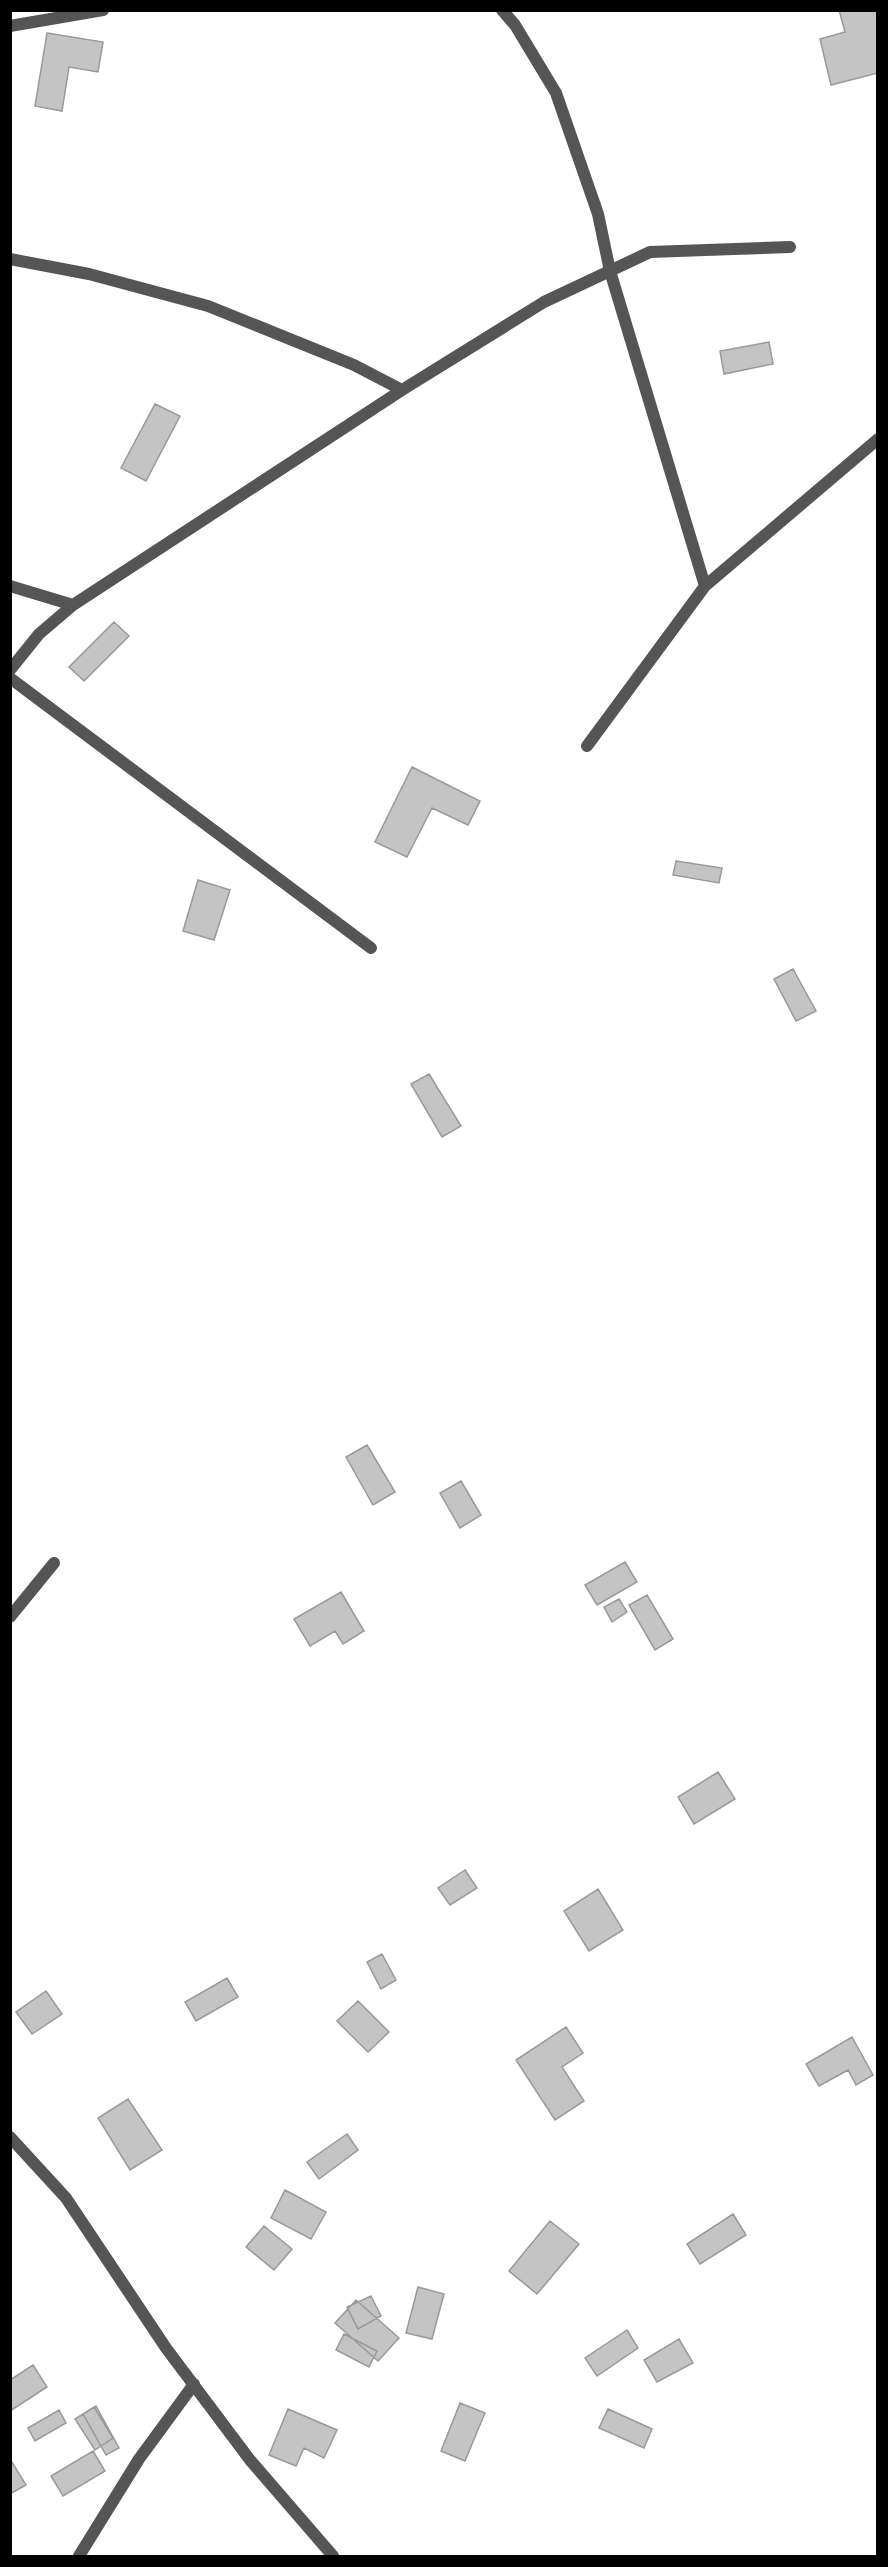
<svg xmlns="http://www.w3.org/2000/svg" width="888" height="2567" viewBox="0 0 888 2567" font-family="'Fira Sans Condensed',sans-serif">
	<rect width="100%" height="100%" fill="#fff"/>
	<path fill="#c4c4c4" stroke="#999" stroke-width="1.5" d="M839 10H878V73L831 85 820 39 845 32Z
		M47 33 103 42 98 72 69 67 62 111 35 106Z
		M769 342 773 364 724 374 720 351Z
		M155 404 180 416 146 481 121 468Z
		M114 622 129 636 84 681 69 667Z
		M412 767 480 801 468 825 432 808 407 857 375 842Z
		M676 861 722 868 719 883 673 875Z
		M198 880 230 890 214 940 183 931Z
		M793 969 816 1011 796 1021 774 979Z
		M429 1074 461 1126 442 1137 411 1084Z
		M367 1445 395 1492 373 1505 346 1457Z
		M461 1481 481 1515 460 1528 440 1493Z
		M625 1562 637 1582 597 1605 585 1585Z
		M341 1592 364 1631 343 1644 335 1631 310 1646 294 1619Z
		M647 1595 673 1639 655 1650 629 1605Z
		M619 1599 627 1612 612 1622 604 1607Z
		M718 1772 735 1799 694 1824 678 1797Z
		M465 1870 477 1888 450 1905 438 1888Z
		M598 1889 623 1930 589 1951 564 1911Z
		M382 1954 396 1980 381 1989 367 1962Z
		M227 1978 238 1997 196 2021 185 2002Z
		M46 1991 62 2014 32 2034 16 2012Z
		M358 2001 389 2032 368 2052 337 2021Z
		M566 2027 583 2053 562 2067 584 2101 555 2120 516 2060Z
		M852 2037 873 2075 856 2085 848 2070 819 2086 806 2064Z
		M128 2099 162 2150 130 2170 98 2118Z
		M347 2134 358 2150 319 2179 307 2162Z
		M285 2190 326 2212 311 2239 271 2218Z
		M733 2214 746 2235 700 2264 687 2244Z
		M550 2221 579 2244 537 2294 509 2271Z
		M264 2226 292 2249 274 2270 246 2247Z
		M418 2287 444 2294 432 2339 406 2333Z
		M371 2296 381 2316 358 2329 347 2307Z
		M356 2300 399 2338 378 2361 335 2323Z
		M627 2330 638 2348 597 2376 585 2358Z
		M344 2334 377 2351 369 2367 336 2350Z
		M679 2339 693 2363 657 2382 644 2360Z
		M33 2365 47 2387 10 2411V2380Z
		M460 2403 485 2413 465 2461 441 2451Z
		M96 2406 119 2448 106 2455 83 2414Z
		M94 2407 113 2438 95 2450 75 2419Z
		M288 2409 337 2430 324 2458 304 2448 296 2466 269 2455Z
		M608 2409 652 2429 644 2448 599 2428Z
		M59 2410 66 2423 35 2441 28 2428Z
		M93 2451 105 2471 63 2496 51 2476Z
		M10 2459 26 2485 10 2494Z"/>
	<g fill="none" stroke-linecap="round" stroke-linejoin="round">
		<path stroke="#555" stroke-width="12" d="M502 10 515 25 556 93 598 214 610 271 705 586
			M10 26 103 10
			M10 259 89 274 208 306 354 365 402 390
			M10 586 73 605
			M10 670 39 634 73 605 402 390 544 302 650 252 790 247
			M10 678 371 948
			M587 746 705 586 878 439
			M10 1617 54 1563
			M10 2137 66 2198 166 2348 250 2460 333 2556
			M79 2556 139 2459 194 2384"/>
	</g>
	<rect width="888" height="2567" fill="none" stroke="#000000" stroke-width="24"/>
</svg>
